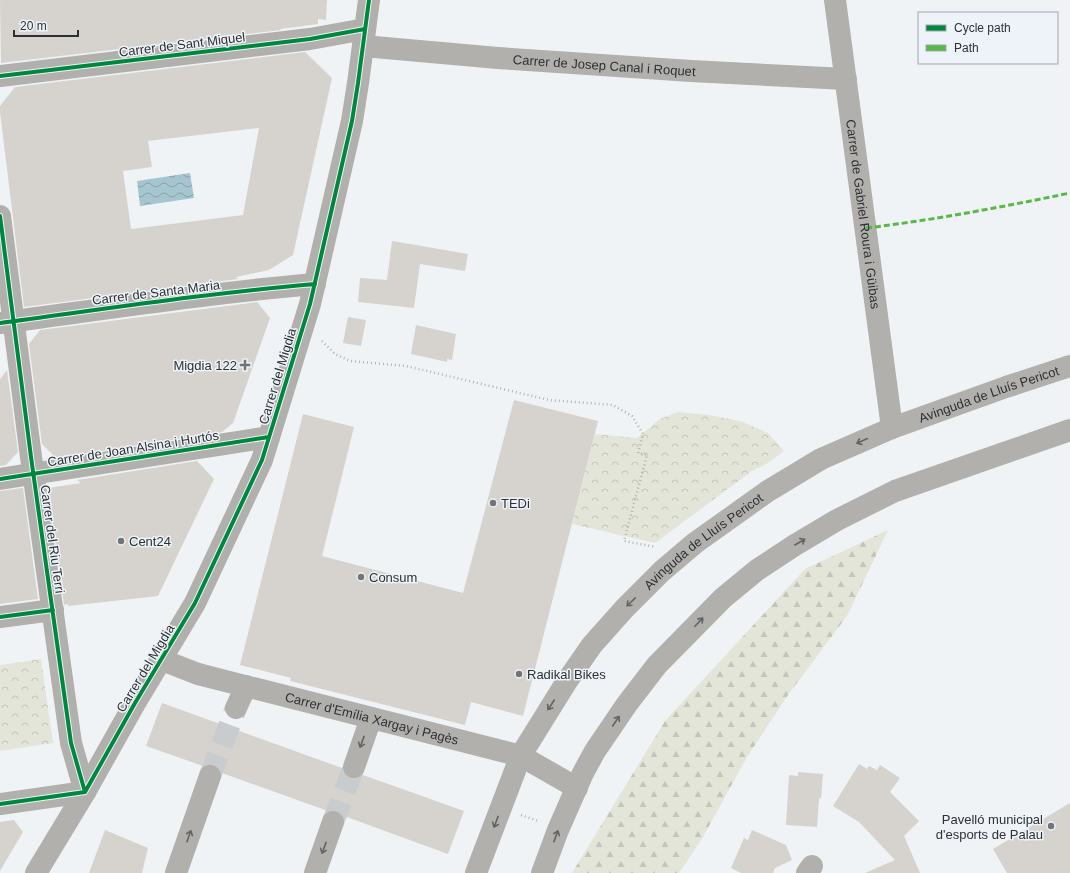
<svg xmlns="http://www.w3.org/2000/svg" width="1070" height="873" viewBox="0 0 1070 873" font-family="Arial,sans-serif">
	<defs>
		<pattern id="forest-firs" width="22" height="20" patternUnits="userSpaceOnUse"><rect width="22" height="20" fill="#e2e5d7"/><path d="M5 1l3.5 6h-7zM16 11l3.5 6h-7z" fill="#c2c5b9"/></pattern>
		<pattern id="park-crowns" width="20" height="18" patternUnits="userSpaceOnUse"><rect width="20" height="18" fill="#e2e5d7"/><path d="M2 6a3 3 0 1 1 6 0M12 15a3 3 0 1 1 6 0" fill="none" stroke="#c2c5b9"/></pattern>
		<pattern id="water-waves" width="16" height="10" patternUnits="userSpaceOnUse"><rect width="16" height="10" fill="#a5c6d0"/><path d="M0 5q4-4 8 0t8 0" fill="none" stroke="#87a1a9"/></pattern>
	</defs>
	<rect width="100%" height="100%" fill="#f0f3f6"/>
	<path fill="url(#forest-firs)" d="M888 530 847 616 788 695 747 757 703 837 679 873H572L665 721 805 569Z"/>
	<path fill="url(#park-crowns)" d="M678 412 709 415 740 421 768 433 784 451 768 463 752 471 655 543 572 524 595 434 637 438 660 419Z
		M41 659 53 743 0 751V665Z"/>
	<path fill="url(#water-waves)" d="M190 173 194 198 140 206 137 181Z"/>
	<path fill="#d6d2cd" fill-rule="evenodd" d="M0 0H327L326 20 318 19V24L280 29 281 30 1 63Z
		M305 52 332 78 293 255 269 270 236 277 238 279 24 307 0 112V106L15 87ZM259 128 243 215 131 229 123 171 152 167 148 141Z
		M392 241 468 254 465 271 420 264 414 308 358 302 360 278 387 280Z
		M257 302 270 318 233 423 222 432 56 458 42 444 29 344 40 330Z
		M348 317 366 320 361 346 343 343Z
		M416 325 456 334 452 360 447 359V362L411 354Z
		M7 370 18 452 6 465 0 466V379Z
		M514 400 598 421 523 716 471 702 465 725 290 681 291 678 240 665 303 414 354 427 322 556 463 593Z
		M197 461 214 479 158 596 68 606V604L64 605 48 488 81 483 77 480Z
		M23 488 38 599 0 604V491Z
		M162 703 342 768 344 775 350 779H357L363 775 464 811 448 854 344 816 338 810H331L328 811 222 773 219 768 214 764H208L203 766 146 746Z
		M859 764 867 769 869 766 877 770 880 765 900 778 890 792 919 821 904 836 920 873H865L895 860 859 822 833 806Z
		M798 772 823 774 821 799 819 798 817 827 786 825 789 775 798 776Z
		M1070 803V873H1007L993 849Z
		M14 820 23 832 0 871V822Z
		M105 830 148 848 142 873H89Z
		M752 830 786 845 792 860 775 868 773 873H741L731 868 744 838 748 840Z"/>
	<g fill="none" stroke-linecap="round" stroke-linejoin="round">
		<path stroke="#c9cccf" stroke-width="22" stroke-dasharray="22 11" stroke-linecap="butt" d="M210 776 236 708
			M333 822 354 767"/>
		<path stroke="#b2b2b1" stroke-width="2.5" stroke-dasharray="1 3" stroke-linecap="butt" d="M322 341 335 354 350 361 406 366 549 400 613 405 632 416 643 434 638 453 647 455 624 541 656 547
			M521 815 538 821"/>
		<g stroke="#b1b0ad" stroke-width="22">
			<path id="s1" d="M835 0 892 428"/>
			<path id="s2" d="M363 46 498 58 691 71 846 79"/>
			<path d="M0 76 310 39 365 29"/>
			<path d="M0 216 31 457 71 743 85 792"/>
			<path d="M0 323C105 309 209 293 315 284"/>
			<path d="M0 479 269 437"/>
			<path d="M0 617 53 610"/>
			<path id="s3" d="M162 660 198 674 521 756 577 788"/>
			<path d="M236 708 246 686"/>
			<path d="M354 767 371 718"/>
			<path d="M0 804 85 792"/>
			<path d="M36 873 85 792 135 703 195 603 262 460 310 304 352 121 358 83 369 0"/>
			<path d="M176 873 210 776"/>
			<path d="M315 873 333 822"/>
			<path id="s4" d="M476 873 521 755 567 681 592 645 625 608 662 571 695 543 768 491 821 459 892 428 1006 387 1070 366"/>
			<path d="M542 873 558 830 583 773 595 751 627 704 657 665 723 598 757 570 795 545 837 520 895 491 1070 430"/>
			<path d="M807 873 812 866"/>
		</g>
		<path stroke="#58b947" stroke-width="3" stroke-dasharray="6 3" stroke-linecap="butt" d="M866 228C934 220 1002 207 1070 193"/>
		<defs>
			<path id="cycleway" d="M0 76 310 39 365 29
				M0 216 31 457 71 743 85 792
				M0 323C105 309 209 293 315 284
				M0 479 269 437
				M0 617 53 610
				M85 792 135 703 195 603 262 460 310 304 352 121 358 83 369 0
				M0 804 85 792"/>
		</defs>
		<use href="#cycleway" stroke="#edf3f9" stroke-width="6"/>
		<use href="#cycleway" stroke="#00873e" stroke-width="4"/>
	</g>
	<defs><path id="oneway-shaft" d="M-6 0H5M1.5-3L5.5 0L1.5 3" fill="none" stroke-width="1.6" stroke-linecap="round" stroke-linejoin="round"/></defs>
	<g stroke="#626464">
		<use href="#oneway-shaft" transform="translate(862 441) rotate(156)"/>
		<use href="#oneway-shaft" transform="translate(800 542) rotate(-30)"/>
		<use href="#oneway-shaft" transform="translate(631 602) rotate(136)"/>
		<use href="#oneway-shaft" transform="translate(699 622) rotate(-46)"/>
		<use href="#oneway-shaft" transform="translate(551 705) rotate(123)"/>
		<use href="#oneway-shaft" transform="translate(616 721) rotate(-56)"/>
		<use href="#oneway-shaft" transform="translate(362 742) rotate(110)"/>
		<use href="#oneway-shaft" transform="translate(496 822) rotate(111)"/>
		<use href="#oneway-shaft" transform="translate(189 836) rotate(-71)"/>
		<use href="#oneway-shaft" transform="translate(556 836) rotate(-70)"/>
		<use href="#oneway-shaft" transform="translate(324 848) rotate(110)"/>
	</g>
	<g fill="#727577" stroke="#edf3f9" stroke-width="1.5">
		<path d="M243 359h4v4h4v4h-4v4h-4v-4h-4v-4h4z"/>
		<circle cx="493" cy="503" r="4"/>
		<circle cx="121" cy="541" r="4"/>
		<circle cx="361" cy="577" r="4"/>
		<circle cx="519" cy="674" r="4"/>
		<circle cx="1051" cy="826" r="4"/>
	</g>
	<g text-anchor="middle" stroke-width="3" stroke-linejoin="round" paint-order="stroke">
		<g font-size="13" fill="#2e3133" stroke="#edf3f9">
			<text transform="translate(182 44) rotate(-7)" y="5">Carrer de Sant Miquel</text>
			<text dy="5" stroke="none"><textPath href="#s2" startOffset="242">Carrer de Josep Canal i Roquet</textPath></text>
			<text dy="5" stroke="none"><textPath href="#s1" startOffset="216">Carrer de Gabriel Roura i Güibas</textPath></text>
			<text transform="translate(156 292) rotate(-7)" y="5">Carrer de Santa Maria</text>
			<text transform="translate(277 376) rotate(-73)" y="5">Carrer del Migdia</text>
			<text dy="5" stroke="none"><textPath href="#s4" startOffset="734">Avinguda de Lluís Pericot</textPath></text>
			<text transform="translate(133 448) rotate(-9)" y="5">Carrer de Joan Alsina i Hurtós</text>
			<text transform="translate(53 539) rotate(82)" y="5">Carrer del Riu Terri</text>
			<text dy="5" stroke="none"><textPath href="#s4" startOffset="410">Avinguda de Lluís Pericot</textPath></text>
			<text transform="translate(145 668) rotate(-59)" y="5">Carrer del Migdia</text>
			<text dy="5" stroke="none"><textPath href="#s3" startOffset="218">Carrer d'Emília Xargay i Pagès</textPath></text>
		</g>
		<g font-size="13" fill="#2e3133" stroke="#edf3f9" text-anchor="start">
			<text x="237" y="370" text-anchor="end">Migdia 122</text>
			<text x="501" y="508">TEDi</text>
			<text x="129" y="546">Cent24</text>
			<text x="369" y="582">Consum</text>
			<text x="527" y="679">Radikal Bikes</text>
			<text x="1043" y="824" text-anchor="end">Pavelló municipal<tspan x="1043" dy="15">d'esports de Palau</tspan></text>
		</g>
	</g>
	<rect x="918" y="12" width="140" height="52" fill="#edf3f9" stroke="#a1a5aa"/>
	<rect x="926" y="25" width="20" height="6" fill="#00873e" stroke="#a1a5aa"/>
	<text x="954" y="32" font-size="12" fill="#2e3133">Cycle path</text>
	<rect x="926" y="45" width="20" height="6" fill="#58b947" stroke="#a1a5aa"/>
	<text x="954" y="52" font-size="12" fill="#2e3133">Path</text>
	<path d="M14 30v6h64v-6" fill="none" stroke="#2e3133" stroke-width="2"/>
	<text x="20" y="30" font-size="12" fill="#2e3133" stroke="#edf3f9" stroke-width="3" paint-order="stroke">20 m</text>
</svg>
